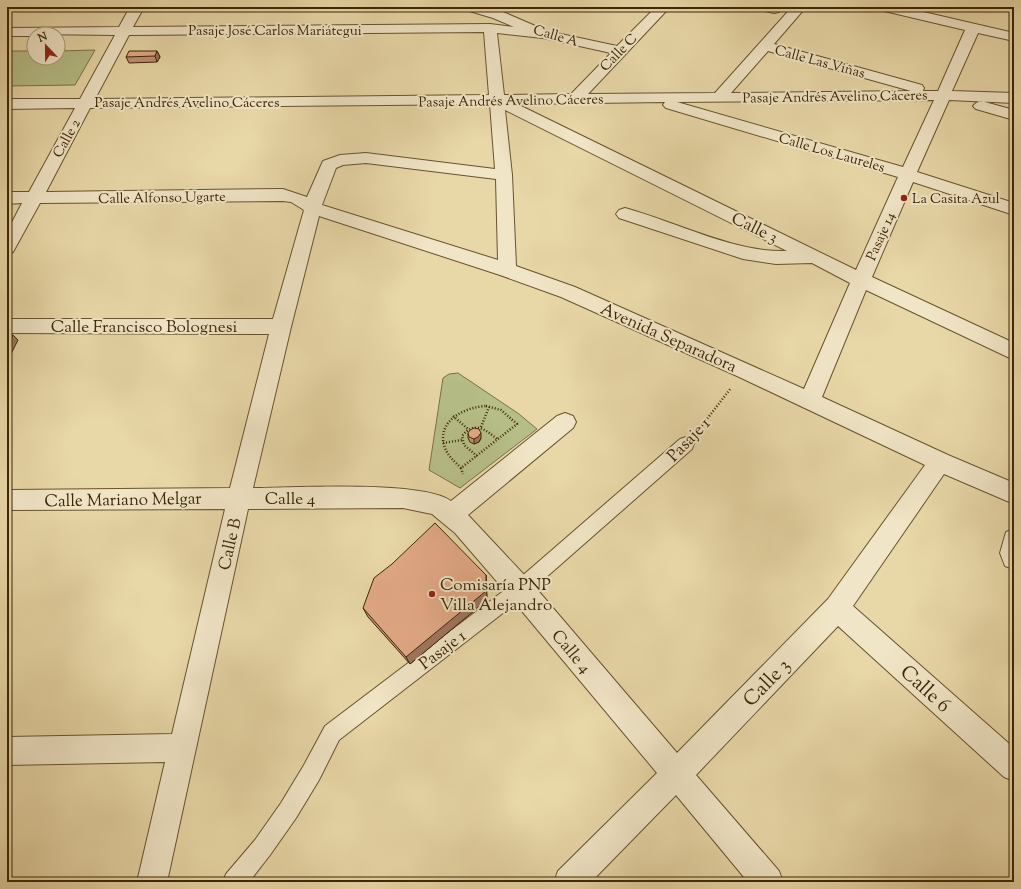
<svg xmlns="http://www.w3.org/2000/svg" width="1021" height="889" viewBox="0 0 1021 889" font-family="'Sorts Mill Goudy',serif">
	<rect width="100%" height="100%" fill="#e8d7a7"/>
	<filter id="stains"><feTurbulence type="fractalNoise" baseFrequency=".005" numOctaves="4"/><feColorMatrix values="0 0 0 0 .2 0 0 0 0 .09 0 0 0 0 .02 0 0 0 .5 -.17"/></filter>
	<radialGradient id="worn" r=".72"><stop offset=".6" stop-color="#630" stop-opacity="0"/><stop offset="1" stop-color="#630" stop-opacity=".3"/></radialGradient>
	<path fill="#b6be87" stroke="#797246" d="M95 50 75 85 7 86V51H34V58H58V51Z
		M458 373 519 414 537 429 460 488 429 470 443 378 449 374Z"/>
	<g fill="none" stroke-linecap="round" stroke-linejoin="round">
		<defs>
			<path id="lane" d="M686 437 692 439 694 444 692 449 526 595 339 740 319 780 296 818 270 855 249 882H223L226 874 255 840 281 803 304 765 325 726 514 583 680 439Z"/>
			<path id="street" d="M130 7H144L133 27 490 24 514 27 493 18 466 10 464 7H485L503 12 547 31 617 46 656 7H670L588 94 715 93 792 7H806L774 44 922 85 924 88 923 91H938L965 30 880 10 878 7H902L1014 33V41L978 33 952 91 1014 93V103L949 100 917 172 1014 203V215L913 182 872 277 1014 343V360L866 290 822 397 948 455 1014 483V504L944 474 853 606 1014 748V781L1004 777 838 626 696 775 779 871 783 882H748L676 795 591 882H554L558 871 657 773 511 598 455 533 432 514 403 508 248 509 167 882H137L165 762 7 765V737L172 734 225 509 7 510V490L230 488 269 334 7 333V319H273L304 210 291 202 283 201 40 203 13 252 7 254V232L22 203 7 204V192H29L75 108 7 109V99H80L115 35 34 34V36H7V28L119 27ZM484 32 489 95 95 99 129 35ZM497 33 543 38 611 53 571 94 504 95ZM768 51 911 91 731 93ZM934 100 903 167 677 102ZM665 102 663 105 666 108 898 177 856 270 517 104ZM490 104 495 169 366 153 340 155 323 161 307 197 283 189 46 192 90 108ZM505 110 787 251C735 253 676 222 625 208L619 210 616 214 619 218 743 259 776 264 812 263 850 283 804 389 575 287 516 266 512 175ZM366 163 496 179 498 260 322 205 336 168 343 165ZM319 216 500 275 561 297 737 376 925 465 828 599 677 753 529 580 468 515 573 428 576 422 573 416 565 413 557 416 451 501C423 480 292 488 253 488L291 327Z
				M759 7H779L781 9 779 12 774 13 761 10Z
				M981 101 1014 110V120L976 109 973 106 976 103Z
				M1014 529V569L1005 566 1000 553 1006 532Z"/>
		</defs>
		<use href="#lane" stroke="#67532e" stroke-width="2"/>
		<use href="#street" stroke="#67532e" stroke-width="2"/>
		<path stroke="#3c2706" stroke-width="2.5" stroke-dasharray="1 2" stroke-linecap="butt" d="M486 406 501 410 517 424 461 468C455 462 448 456 445 448 435 421 465 407 486 406Z
			M453 416 468 429
			M481 427 489 407
			M700 428 731 388
			M443 443 462 440
			M477 456 464 445 462 436C474 421 485 429 497 439
			M461 468 463 474"/>
		<use href="#lane" fill="#f0e5c6" fill-rule="evenodd"/>
		<use href="#street" fill="#f0e5c6" fill-rule="evenodd"/>
	</g>
	<path fill="#c39174" stroke="#3c2706" d="M157 51 160 57 157 62 129 63 126 57Z
		M468 433 481 438 479 442 474 444 470 442 468 438Z
		M486 575 487 600 410 664 368 617 363 608Z"/>
	<path fill="#9f765e" stroke="#3c2706" d="M157 51 160 57 157 62 155 56Z
		M13 335 18 340 10 356 7 353V346Z
		M481 433V438L479 442 474 444V439Z
		M486 575 487 600 410 664 406 657Z"/>
	<path fill="#e3a987" stroke="#3c2706" d="M129 51H157L155 56 126 57Z
		M7 335H13L7 346Z
		M474 428 479 429 481 433 478 437 474 439 469 437 468 433 470 430Z
		M435 523 486 575V591L406 657 363 608 374 578 392 564Z"/>
	<g fill="#8f2418" stroke="#f0e5c6" stroke-width="1.5">
		<circle cx="904" cy="198" r="4"/>
		<circle cx="432" cy="594" r="4"/>
	</g>
	<g text-anchor="middle" stroke-width="4" stroke-linejoin="round" paint-order="stroke">
		<g font-size="14" fill="#3c2706" stroke="#f0e5c6">
			<text x="275" y="35">Pasaje José Carlos Mariátegui</text>
			<text transform="translate(556 35) rotate(16)" y="5">Calle A</text>
			<text transform="translate(618 52) rotate(-46)" y="5">Calle C</text>
			<text transform="translate(820 61) rotate(15)" y="5">Calle Las Viñas</text>
			<text transform="translate(835 96) rotate(-1)" y="5">Pasaje Andrés Avelino Cáceres</text>
			<text transform="translate(511 100) rotate(-1)" y="5">Pasaje Andrés Avelino Cáceres</text>
			<text x="187" y="107">Pasaje Andrés Avelino Cáceres</text>
			<text transform="translate(66 138) rotate(-61)" y="5">Calle 2</text>
			<text transform="translate(832 152) rotate(16)" y="5">Calle Los Laureles</text>
			<text transform="translate(162 197) rotate(-1)" y="5">Calle Alfonso Ugarte</text>
			<text transform="translate(880 236) rotate(-66)" y="5">Pasaje 14</text>
		</g>
		<g font-size="14" fill="#3c2706" stroke="#f0e5c6" text-anchor="start">
			<text x="912" y="203">La Casita Azul</text>
		</g>
		<g font-size="17" fill="#3c2706" stroke="#f0e5c6">
			<text transform="translate(755 227) rotate(26)" y="6">Calle 3</text>
			<text x="144" y="332">Calle Francisco Bolognesi</text>
			<text transform="translate(669 337) rotate(24)" y="6">Avenida Separadora</text>
			<text transform="translate(688 439) rotate(-46)" y="6">Pasaje 1</text>
			<text x="290" y="504">Calle 4</text>
			<text transform="translate(123 499) rotate(-1)" y="6">Calle Mariano Melgar</text>
			<text transform="translate(229 544) rotate(-77)" y="6">Calle B</text>
			<text transform="translate(442 649) rotate(-37)" y="6">Pasaje 1</text>
			<text transform="translate(572 651) rotate(50)" y="6">Calle 4</text>
		</g>
		<g font-size="17" fill="#3c2706" stroke="#f0e5c6" text-anchor="start">
			<text x="440" y="590">Comisaría PNP<tspan x="440" dy="20">Villa Alejandro</tspan></text>
		</g>
		<g font-size="20" fill="#3c2706" stroke="#f0e5c6">
			<text transform="translate(766 682) rotate(-46)" y="7">Calle 3</text>
			<text transform="translate(926 688) rotate(42)" y="7">Calle 6</text>
		</g>
	</g>
	<rect width="1021" height="889" fill="none" stroke="#e8d7a7" stroke-width="24"/>
	<rect x="8" y="8" width="1005" height="873" fill="none" stroke="#3c2706" stroke-width="2"/>
	<rect x="12" y="12" width="997" height="865" fill="none" stroke="#3c2706"/>
	<g transform="translate(46 46) rotate(338)"><circle r="19" fill="#f0e5c6" stroke="#a89979"/>
	<path d="M0-3L7 15L0 10L-7 15Z" fill="#8f2418"/>
	<text y="-6" font-size="11" font-weight="bold" text-anchor="middle" fill="#3c2706">N</text>
	</g>
	<rect width="100%" height="100%" filter="url(#stains)"/>
	<rect width="100%" height="100%" fill="url(#worn)"/>
</svg>
